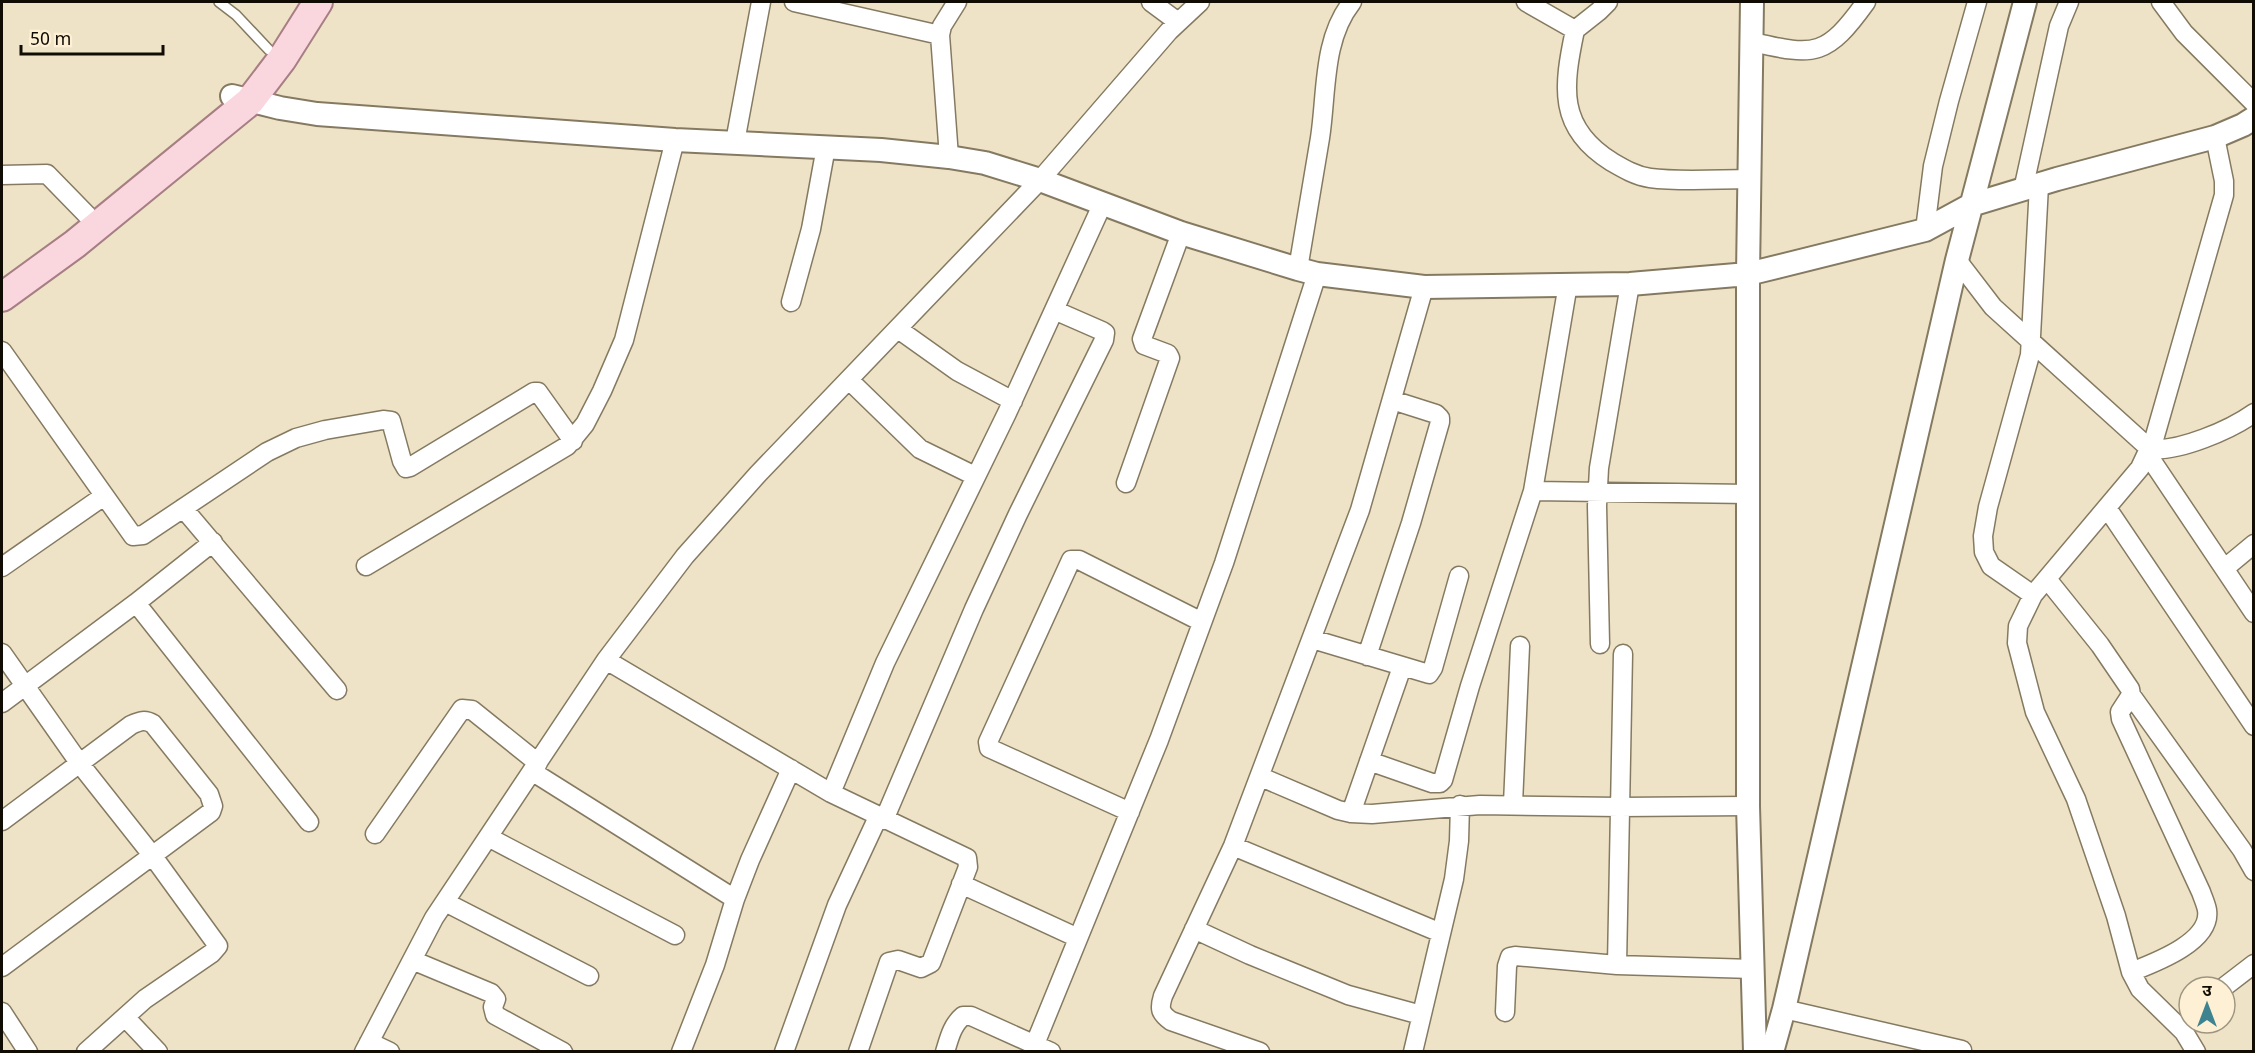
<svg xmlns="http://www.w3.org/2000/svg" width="2255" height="1053" viewBox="0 0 2255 1053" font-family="Georgia,'Noto Sans Devanagari',serif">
	<rect width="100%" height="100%" fill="#efe3c7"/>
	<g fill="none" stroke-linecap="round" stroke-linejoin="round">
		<defs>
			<path id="service" d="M219 2 236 15 269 50"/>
			<path id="minor" d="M794 2 940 35
				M1151 2 1178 22
				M1526 2 1575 30C1563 87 1557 128 1612 162 1624 169 1636 176 1650 178 1680 182 1719 179 1750 179
				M2161 2 2184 33 2254 103
				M1575 30 1599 11 1608 2
				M1753 42C1816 57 1827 56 1866 2
				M735 142 761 2
				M949 157 940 35 942 26 957 2
				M2 175 47 174 87 215
				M2023 190 2059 26 2069 2
				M1925 230 1933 166 1949 101 1977 2
				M1957 260 1993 307 2150 449C2179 452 2230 430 2254 413
				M1298 269C1305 225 1313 182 1320 138 1327 93 1322 40 1352 2
				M1568 284 1533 491 1749 494
				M791 302 811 229 826 147
				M898 329 957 371 1013 401
				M2 351 133 536 143 535 267 452 296 438 325 430 383 420 391 421 402 461 406 468 410 467 534 392H538L573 441
				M849 380 920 449 975 476
				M2148 455 2254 613
				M1126 483 1170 358 1168 354 1144 345 1142 339 1181 233
				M183 508 337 690
				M2107 508 2254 726
				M366 566 567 446 585 424 602 391 624 340 675 140
				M2 567 104 496
				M2225 568 2254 544
				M2047 579 2100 645 2130 689 2131 695 2120 712 2121 719 2201 892C2203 898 2206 904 2207 910 2212 942 2154 963 2131 972
				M2033 595 1991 566 1984 552 1983 536 1988 507 2030 355 2039 185
				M136 603 309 822
				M1312 639 1429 674 1433 668 1459 576
				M1600 644 1597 506 1599 468 1630 284
				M2 653 80 764 152 855 218 946 212 953 145 999 86 1052
				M1623 654 1617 965 1753 969
				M1367 656 1411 523 1440 422V418L1436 414 1392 400
				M606 660 831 793 967 858 968 867 931 963 921 968 898 960 889 962 858 1052
				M2131 695 2242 850 2254 871
				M2 703 136 603 213 542
				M1369 761 1432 783H1440L1443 780 1470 686 1533 491
				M533 772 735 899
				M1261 777 1338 810 1351 813 1372 814 1480 805 1619 807 1748 806
				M831 793 885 663 1007 413 1102 205
				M1513 804 1520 646
				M1130 812 989 748 988 742 1071 560H1079L1202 622
				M1351 813 1402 667
				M884 820 974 609 1018 514 1104 340 1105 333 1102 331 1054 310
				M2 821 131 725C140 721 145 719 153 724L209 794 213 806 211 812 2 967
				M375 834 462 709 472 710 538 763
				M488 837 675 935
				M1233 846 1441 933
				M961 884 1078 938
				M445 902 589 976
				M1194 929 1250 955 1348 995 1421 1015
				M412 960 491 993 496 999 493 1007 495 1015 563 1052
				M2224 987 2254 964
				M1784 1009 1962 1050
				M2 1012 28 1052
				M1505 1012 1507 966 1510 957 1515 956 1617 965
				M125 1017 158 1052
				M369 1042 390 1052
				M1035 1044 1159 740 1224 563 1317 274
				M364 1052 434 918 606 660 685 556 758 474 1040 180 1169 31 1200 2
				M681 1052 715 965 735 899 750 860 791 769
				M784 1052 837 905 878 817
				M945 1052C949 1039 952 1025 963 1016H971L1051 1052
				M1260 1052 1171 1021C1160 1013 1159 1009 1163 996L1233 846 1360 510 1424 287
				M1413 1052 1454 879 1459 841 1460 805
				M2196 1052 2184 1032 2140 989 2131 972 2116 916 2076 799 2035 712 2017 643 2018 626 2033 595 2140 468 2155 436 2224 195V181L2215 137"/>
			<path id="tertiary" d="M1752 2 1748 274V806L1755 1052
				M232 96 280 108 317 114 675 140 881 150 949 157 985 163 1040 180 1181 233 1298 269 1317 274 1424 287 1630 284 1748 274 1925 230 1971 205 2057 179 2215 137 2243 125 2254 118
				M1772 1052 1784 1009 1957 260 2025 2"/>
			<path id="primary" d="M2 297 75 244 250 101 282 59 318 2"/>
		</defs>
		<use href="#service" stroke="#857a61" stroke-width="12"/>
		<use href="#minor" stroke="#857a61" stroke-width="21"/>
		<use href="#tertiary" stroke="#857a61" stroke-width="26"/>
		<use href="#primary" stroke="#a67e84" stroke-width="32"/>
		<use href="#service" stroke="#fff" stroke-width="9"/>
		<use href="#minor" stroke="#fff" stroke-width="18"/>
		<use href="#tertiary" stroke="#fff" stroke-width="22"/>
		<use href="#primary" stroke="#fad7df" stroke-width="28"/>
	</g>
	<rect width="2255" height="1053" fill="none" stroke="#100c04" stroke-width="6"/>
	<g transform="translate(2207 1005)"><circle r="28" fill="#fdf0d4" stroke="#9e9581" stroke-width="1.5"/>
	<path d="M0-4.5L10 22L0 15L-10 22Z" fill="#3e8390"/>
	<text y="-9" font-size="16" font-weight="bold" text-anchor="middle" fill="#100c04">उ</text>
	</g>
	<path d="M21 45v9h142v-9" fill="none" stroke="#100c04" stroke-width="3"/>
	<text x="30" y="45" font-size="18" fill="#100c04" stroke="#fdf0d4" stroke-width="4.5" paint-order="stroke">50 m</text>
</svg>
